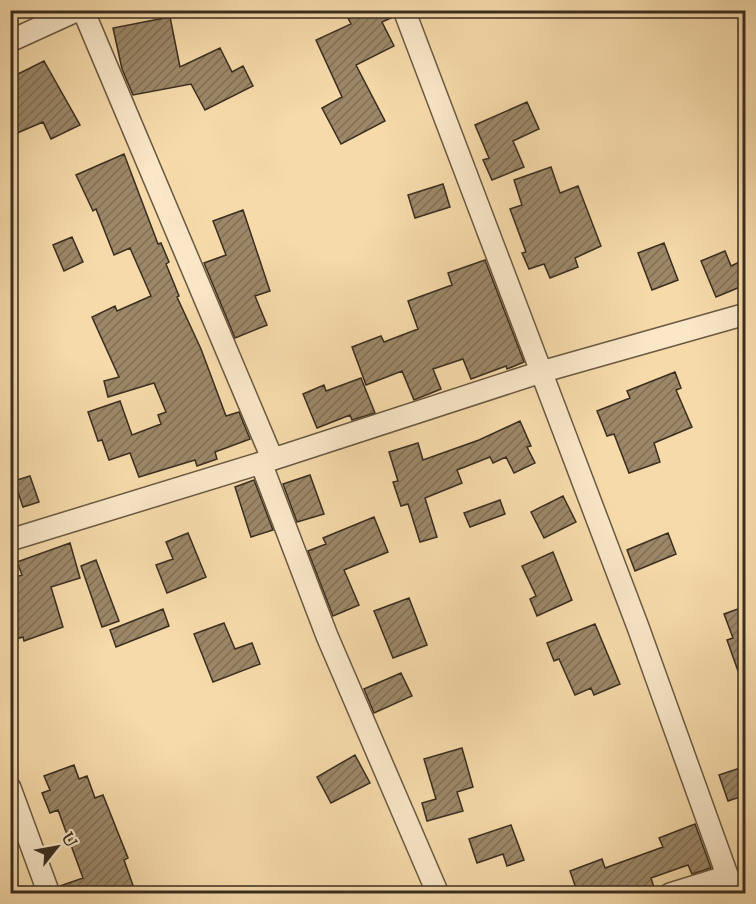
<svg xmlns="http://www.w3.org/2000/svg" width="756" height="904" viewBox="0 0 756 904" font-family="'Sorts Mill Goudy',serif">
	<defs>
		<pattern id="building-hatch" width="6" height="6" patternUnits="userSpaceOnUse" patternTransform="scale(1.5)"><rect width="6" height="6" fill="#9c8768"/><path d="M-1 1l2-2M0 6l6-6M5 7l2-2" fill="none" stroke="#806f55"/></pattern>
	</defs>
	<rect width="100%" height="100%" fill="#f6daaa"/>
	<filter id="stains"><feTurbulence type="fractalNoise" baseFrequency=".00333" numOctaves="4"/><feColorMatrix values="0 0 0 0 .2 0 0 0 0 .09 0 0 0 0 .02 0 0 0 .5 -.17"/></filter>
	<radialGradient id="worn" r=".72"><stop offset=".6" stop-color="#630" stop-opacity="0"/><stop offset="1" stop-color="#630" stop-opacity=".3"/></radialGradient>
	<path fill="url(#building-hatch)" stroke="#3a2e20" stroke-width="1.5" d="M344 10H392L393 17 382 22 394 46 356 65 385 121 341 144 322 108 342 97 316 40 351 24Z
		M170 17 180 67 220 48 232 72 243 66 253 86 205 110 191 84 133 95 122 69 113 28Z
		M44 61 80 125 51 139 43 122 10 136V78Z
		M527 102 539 129 513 141 524 167 492 180 483 160 489 158 475 125Z
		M124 154 158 244 161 243 169 262 166 264 179 296 177 297 201 349 226 416 239 412 250 439 215 452 217 459 197 466 195 460 139 477 130 453 109 460 102 440 98 441 88 412 120 401 132 435 161 424 158 415 166 412 154 383 108 397 104 381 119 377 92 317 115 306 117 311 151 296 130 248 114 255 96 209 93 211 76 175Z
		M551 167 560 193 578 186 601 246 575 258 578 267 550 278 544 264 529 269 522 253 526 252 510 209 522 205 514 180Z
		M443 184 450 207 415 218 408 195Z
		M243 210 270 291 255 296 267 325 235 338 204 263 226 255 213 221Z
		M72 237 83 262 64 271 53 245Z
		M664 243 678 280 652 290 638 253Z
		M725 251 731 266 746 259V280L738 283 740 287 716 297 701 261Z
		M485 260 524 362 507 369 506 366 471 379 463 359 433 369 441 389 414 400 402 371 366 385 352 347 381 336 384 342 418 329 408 301 452 285 448 273Z
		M675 372 681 388 676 390 692 427 654 443 660 462 629 473 614 434 607 436 597 411 630 398 627 391Z
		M361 378 375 413 352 420 350 415 317 428 303 394 324 385 326 391Z
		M520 421 531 446 527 447 535 463 514 473 506 457 493 463 490 457 457 470 462 483 425 498 437 537 420 542 408 504 401 506 393 482 398 481 389 452 418 443 423 460 479 440Z
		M310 475 324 514 297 522 283 484Z
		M30 476 39 502 23 507 14 481Z
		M254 480 273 530 251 537 235 487Z
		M563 496 576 522 544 538 531 512Z
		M500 500 505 514 470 527 464 513Z
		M374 517 388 552 344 570 359 605 333 616 308 551 326 544 323 538Z
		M188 533 206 577 167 593 156 565 173 559 166 542Z
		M668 533 676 554 635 571 627 550Z
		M70 543 80 578 51 587 63 627 24 641 23 637 10 641V579L22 575 17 562Z
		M553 552 572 600 537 616 530 599 536 596 522 566Z
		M96 560 119 621 102 627 81 566Z
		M409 598 427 645 393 658 374 611Z
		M746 606V684L743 685 727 640 733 638 724 614Z
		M163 609 169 626 116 647 110 630Z
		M224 623 235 649 252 643 260 664 213 682 194 634Z
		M595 624 620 684 594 695 591 688 575 695 559 659 554 661 547 643Z
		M401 673 412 696 374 713 364 689Z
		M462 748 473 787 457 792 463 811 427 821 422 803 436 799 424 759Z
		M355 755 370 783 331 803 317 777Z
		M74 765 79 779 87 776 95 798 103 795 128 858 124 860 136 894H61L60 886 83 878 58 810 50 813 42 793 50 790 44 776Z
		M746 766V795L728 801 719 775Z
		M695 824 711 868 692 874 688 865 651 878 656 894H578L570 871 602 859 605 868 663 847 659 838Z
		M511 825 524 860 507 866 503 854 477 863 469 839Z"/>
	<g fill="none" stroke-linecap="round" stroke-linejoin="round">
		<defs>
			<path id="minor" d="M83 10 272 458
				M404 10 638 627 734 894
				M10 41 78 10
				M261 463 327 636 438 894
				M10 540 261 463 541 372 746 314
				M10 788 49 894
				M670 894 728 876"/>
		</defs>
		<use href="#minor" stroke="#695942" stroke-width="24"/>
		<use href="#minor" stroke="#f9e7c8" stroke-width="21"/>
	</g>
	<rect width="756" height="904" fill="none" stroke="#f6daaa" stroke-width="36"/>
	<rect x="12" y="12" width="732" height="880" fill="none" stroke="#3a2e20" stroke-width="3"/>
	<rect x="18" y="18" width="720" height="868" fill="none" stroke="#3a2e20" stroke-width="1.5"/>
	<g transform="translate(57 847) rotate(59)" stroke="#f9e7c8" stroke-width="4.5" paint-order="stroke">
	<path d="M0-4.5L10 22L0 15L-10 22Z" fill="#3a2e20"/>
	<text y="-9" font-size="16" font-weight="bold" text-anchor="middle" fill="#3a2e20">U</text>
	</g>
	<rect width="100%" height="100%" filter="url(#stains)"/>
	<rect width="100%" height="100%" fill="url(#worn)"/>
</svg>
